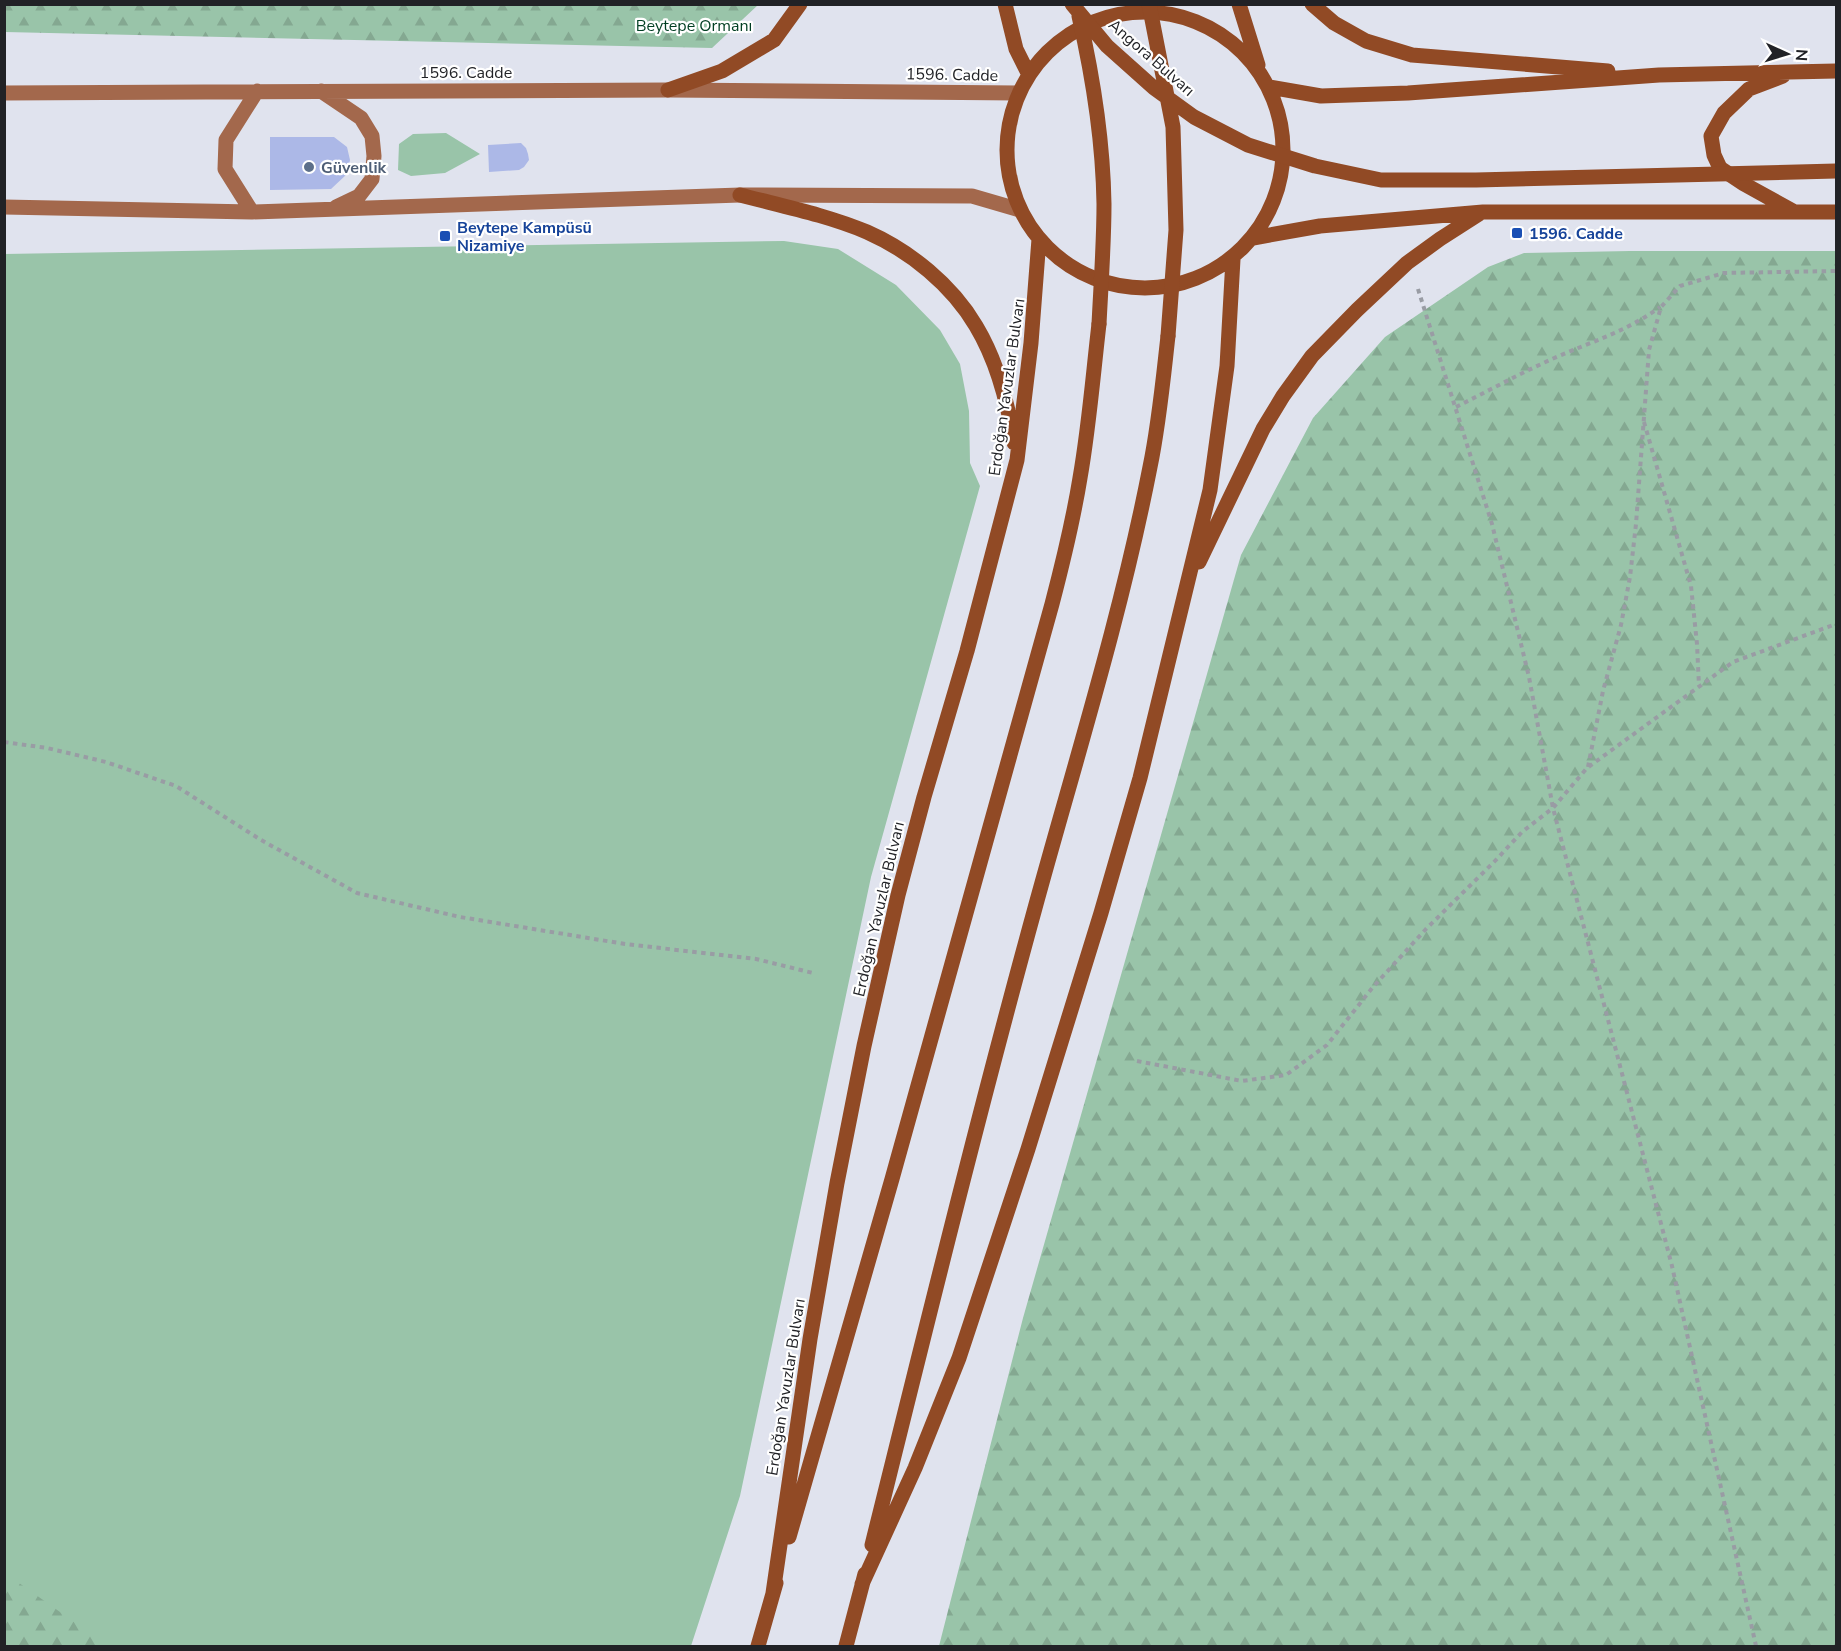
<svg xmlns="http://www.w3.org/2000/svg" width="1841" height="1651" viewBox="0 0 1841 1651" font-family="'Nunito Sans',sans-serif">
	<defs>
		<pattern id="forest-firs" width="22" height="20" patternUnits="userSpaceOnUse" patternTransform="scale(1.5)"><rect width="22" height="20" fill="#99c4a9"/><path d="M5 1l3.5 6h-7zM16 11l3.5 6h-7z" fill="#84a891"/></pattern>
	</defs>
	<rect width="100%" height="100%" fill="#e0e3ee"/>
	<path fill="#99c4a9" d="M446 133 480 154 445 173 411 176 398 170 399 144 413 134Z
		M784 241 838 249 896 285 940 330 960 364 969 411 970 463 980 486 871 877 740 1496 691 1646H5L4 254Z"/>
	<path fill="url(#forest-firs)" d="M5 4H758V5L712 48 5 32Z
		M1630 251H1836V1646H939L1023 1318 1241 555 1313 418 1385 337 1488 267 1524 253Z
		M4 1573H5L108 1646H5Z"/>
	<path fill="#acb8e7" d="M270 137H334L347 147 350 160 347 174 331 189 270 190Z
		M521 143 526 148 528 154 529 160 524 167 519 170 489 172 488 145Z"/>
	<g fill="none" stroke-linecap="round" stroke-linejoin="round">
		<path stroke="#999ca4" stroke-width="4" stroke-dasharray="4.5 4.5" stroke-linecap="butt" d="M1418 289 1492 524 1529 677 1553 808 1672 1266 1756 1646
			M1456 407C1488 391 1519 374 1552 359 1590 342 1626 332 1660 307
			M1644 422 1691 586 1697 644 1699 686
			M4 742 47 748 106 762 176 786 261 840 357 893 460 917 625 944 756 959 813 973
			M1588 767 1603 691 1621 625 1630 577 1636 524 1649 350 1661 307 1680 286 1724 273 1836 271
			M1137 1061 1242 1081 1286 1075 1327 1045 1373 987 1426 929 1494 862 1522 832 1553 808 1587 768 1733 662 1836 624"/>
		<path stroke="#a3684c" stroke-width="15" d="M321 91 361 118 372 136 374 156 372 179 359 196 336 207
			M4 93 668 90 1019 93
			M4 207 252 212 740 195 972 196 1020 210
			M252 212 225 169 226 140 257 91"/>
		<path stroke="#914a25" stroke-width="15" d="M1005 4 1016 49 1029 75
			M1239 4 1258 65
			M1312 4 1334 23 1366 41 1412 55 1608 71
			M1007 150a138 138 0 1 1 276 0a138 138 0 1 1-276 0Z
			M1783 76 1749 89 1724 113 1711 136 1714 155 1720 168 1744 184 1793 211
			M1269 87 1321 96 1408 93 1659 75 1836 71
			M668 90 722 71 774 40 800 4
			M740 195C782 206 827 215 867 232 910 251 952 285 976 326 997 361 1008 403 1014 443
			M1253 238 1320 226 1483 212H1836
			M1199 562 1263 429 1283 396 1312 356 1357 310 1407 263 1440 239 1479 214
			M789 1537 892 1179 1052 604C1063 562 1073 521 1080 478 1089 427 1093 375 1099 324
			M872 1545C925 1332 977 1119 1035 908 1075 762 1121 616 1150 467 1159 424 1163 380 1168 336
			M862 1584 915 1468 959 1358 1028 1149 1101 913 1140 778 1210 490 1227 366 1233 259
			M773 1593 810 1339 837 1183 864 1046 898 895 924 797 967 651 1017 460 1031 343 1039 239
			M758 1646 776 1583
			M846 1646 865 1574"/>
		<path stroke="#914a25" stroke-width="15" d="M1072 4 1107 46 1154 88 1194 117 1248 145 1315 166 1381 180H1476L1836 171
			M1149 4 1173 127 1176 230 1168 336
			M1079 16C1093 77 1103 141 1104 204 1104 243 1101 284 1099 324"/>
	</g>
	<circle fill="#5c6f8a" stroke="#fff" stroke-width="2" cx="309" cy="167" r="6"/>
	<g fill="#1a4fb4" stroke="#fff" stroke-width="2">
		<rect x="1511" y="227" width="12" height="12" rx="3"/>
		<rect x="439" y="230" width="12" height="12" rx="3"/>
	</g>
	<g text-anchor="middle" stroke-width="4.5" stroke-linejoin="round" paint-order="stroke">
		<g font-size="16" fill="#003e22" stroke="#fff">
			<text x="694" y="31">Beytepe Ormanı</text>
		</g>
		<g font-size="16" fill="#212226" stroke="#fff">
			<text transform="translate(1152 57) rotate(41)" y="6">Angora Bulvarı</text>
			<text x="466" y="78">1596. Cadde</text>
			<text transform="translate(952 74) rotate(1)" y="6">1596. Cadde</text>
			<text transform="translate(1006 387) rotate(-82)" y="6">Erdoğan Yavuzlar Bulvarı</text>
			<text transform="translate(878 909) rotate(-77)" y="6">Erdoğan Yavuzlar Bulvarı</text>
			<text transform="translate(785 1387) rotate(-81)" y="6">Erdoğan Yavuzlar Bulvarı</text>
		</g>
		<g font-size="16" font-weight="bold" fill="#4e5e75" stroke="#fff" text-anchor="start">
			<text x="321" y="173">Güvenlik</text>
		</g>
		<g font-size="16" font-weight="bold" fill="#164399" stroke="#fff" text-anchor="start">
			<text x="457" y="233">Beytepe Kampüsü<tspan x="457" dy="18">Nizamiye</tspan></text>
			<text x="1529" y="239">1596. Cadde</text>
		</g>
	</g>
	<rect width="1841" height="1651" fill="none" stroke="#212226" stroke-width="12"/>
	<g transform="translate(1787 54) rotate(94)" stroke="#ffffff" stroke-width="4.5" paint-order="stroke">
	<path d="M0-4.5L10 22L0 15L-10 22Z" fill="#212226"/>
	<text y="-9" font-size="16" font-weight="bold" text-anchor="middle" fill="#212226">N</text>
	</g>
</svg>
